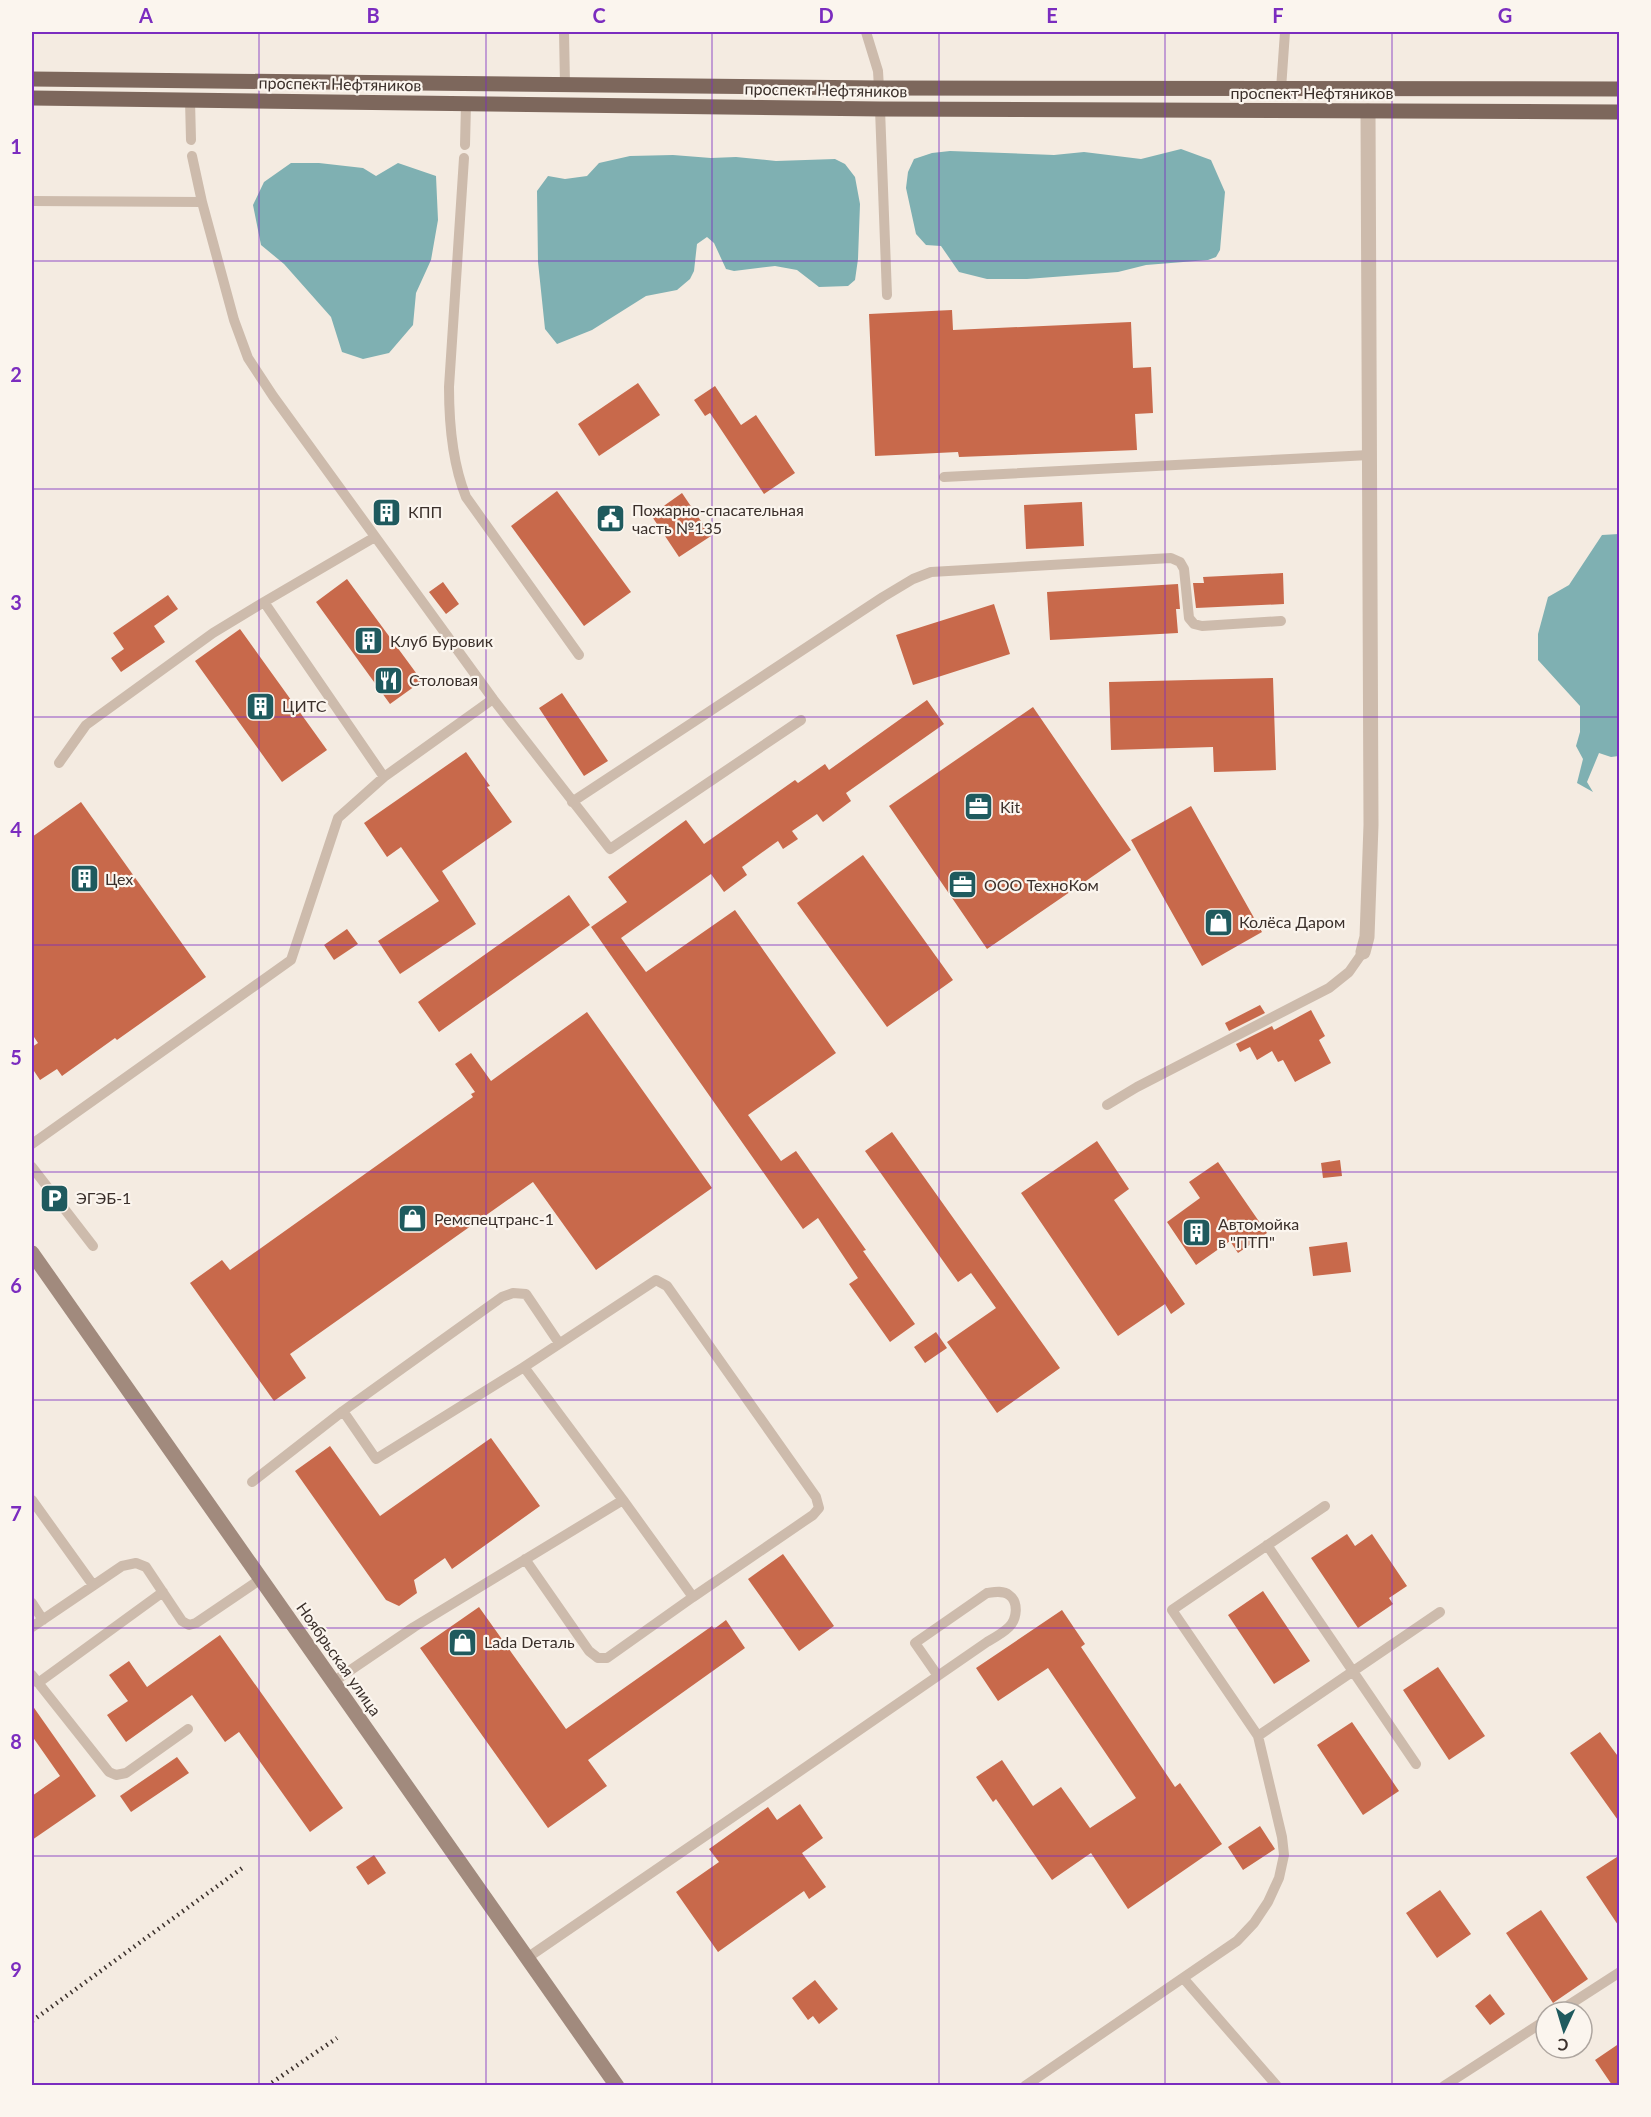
<svg xmlns="http://www.w3.org/2000/svg" width="1651" height="2117" viewBox="0 0 1651 2117" font-family="Lato,sans-serif">
	<rect width="100%" height="100%" fill="#f4ebe1"/>
	<path fill="#7fb0b2" d="M1181 149 1211 160 1225 192 1220 250 1216 257 1208 260 1146 265 1118 272 1027 279H987L959 272 941 246 926 245 916 234 906 188 908 172 914 159 932 153 950 151 1054 155 1084 152 1141 159Z
		M673 155 711 158 736 157 776 161 835 159 845 164 855 177 860 204 858 259 855 280 848 286 819 287 797 270 775 266 734 271 726 269 714 243 707 237 697 244 694 271 690 279 677 290 646 296 592 330 557 344 545 329 538 262 537 191 548 176 565 179 587 176 599 163 630 156Z
		M291 163H319L363 168 376 176 398 163 436 176 438 220 431 260 416 293 413 325 389 353 363 359 342 352 331 317 284 264 261 245 253 205 264 182Z
		M1619 534V756L1611 757 1599 753 1587 782 1593 792 1577 783 1583 759 1576 746 1580 732V706L1538 660V634L1548 597 1569 585 1602 535Z"/>
	<path fill="#c8694b" d="M952 310 953 330 1131 322 1133 368 1151 367 1153 413 1135 414 1137 450 959 457 958 452 875 456 869 314Z
		M638 383 660 415 599 456 578 424Z
		M715 386 741 425 756 415 795 473 764 494 710 413 705 416 694 400Z
		M557 491 631 592 584 626 511 526Z
		M682 493 711 536 679 557 651 515Z
		M1082 502 1084 546 1026 549 1024 505Z
		M1283 573 1284 604 1196 608 1193 583H1204L1203 577Z
		M347 579 422 681 390 704 316 602Z
		M443 582 459 604 446 614 429 592Z
		M1178 584 1180 609H1176L1178 633 1050 640 1047 592Z
		M168 595 178 609 154 626 165 642 121 672 111 658 124 649 113 633Z
		M994 604 1010 654 913 685 896 635Z
		M240 629 327 750 282 782 195 661Z
		M1273 678 1276 770 1214 772 1213 747 1111 750 1109 682Z
		M562 693 608 761 584 776 539 708Z
		M927 700 944 724 846 793 851 801 823 822 817 814 792 831 798 839 783 849 778 841 742 867 747 875 724 892 711 874 621 938 646 972 735 910 836 1053 748 1115 781 1161 796 1151 866 1250 863 1251 915 1324 890 1342 849 1284 858 1278 818 1218 803 1229 591 927 627 902 608 877 686 820 704 844 795 780 798 783 825 764 829 770Z
		M1033 707 1131 850 987 949 889 806Z
		M466 752 490 786 487 787 512 822 442 871 476 924 400 974 378 941 439 901 401 847 387 857 364 823Z
		M81 802 206 977 117 1040 115 1038 62 1076 57 1069 40 1080 32 1068V1047L38 1043 32 1034V837Z
		M1191 806 1262 932 1202 966 1131 840Z
		M863 855 953 980 887 1027 797 903Z
		M569 895 590 925 439 1032 418 1002Z
		M347 929 358 944 334 960 324 945Z
		M1260 1005 1265 1013 1229 1031 1225 1023Z
		M1311 1010 1325 1036 1319 1040 1331 1063 1295 1082 1283 1060 1278 1062 1272 1051 1257 1060 1250 1047 1240 1052 1236 1044 1272 1026 1274 1030Z
		M587 1012 712 1188 596 1270 533 1182 290 1354 306 1378 274 1401 190 1283 222 1260 230 1270 473 1097 471 1094 475 1092 455 1064 471 1053 491 1081Z
		M892 1132 1060 1368 997 1413 947 1342 996 1308 971 1273 958 1282 865 1151Z
		M1097 1141 1129 1189 1114 1200 1185 1304 1171 1314 1165 1304 1118 1336 1021 1193Z
		M1340 1160 1342 1176 1323 1178 1321 1163Z
		M1218 1162 1267 1233 1238 1253 1230 1241 1196 1265 1167 1222 1200 1198 1189 1182Z
		M1347 1242 1351 1272 1313 1276 1309 1247Z
		M936 1332 947 1348 925 1363 914 1347Z
		M491 1438 540 1506 452 1569 445 1558 414 1580 417 1593 399 1606 386 1600 295 1471 330 1446 380 1516Z
		M1347 1534 1355 1546 1372 1534 1407 1586 1389 1598 1393 1604 1358 1628 1311 1558Z
		M783 1554 834 1626 799 1651 748 1579Z
		M1263 1591 1310 1661 1274 1684 1228 1615Z
		M479 1607 566 1729 712 1626 714 1629 726 1620 745 1648 588 1760 607 1786 548 1828 420 1648Z
		M1062 1610 1085 1644 1081 1647 1175 1787 1180 1783 1222 1844 1128 1909 1091 1853 1052 1880 996 1799 993 1802 976 1777 1002 1760 1033 1806 1061 1787 1090 1828 1136 1798 1048 1668 998 1701 976 1668Z
		M220 1635 343 1808 310 1832 239 1732 225 1742 192 1695 126 1742 107 1715 128 1701 109 1675 129 1661 147 1687Z
		M1438 1667 1485 1736 1449 1760 1403 1690Z
		M32 1705 96 1796 32 1840V1796L60 1776 32 1736Z
		M1352 1722 1399 1791 1363 1815 1317 1745Z
		M1600 1732 1620 1759V1823L1570 1753Z
		M177 1757 189 1773 131 1812 120 1796Z
		M800 1804 823 1838 802 1853 826 1887 809 1899 804 1891 718 1952 676 1892 719 1862 709 1849 768 1807 777 1820Z
		M1260 1826 1275 1849 1243 1870 1228 1847Z
		M374 1855 386 1873 368 1885 356 1867Z
		M1620 1855V1928L1586 1877Z
		M1440 1890 1471 1934 1437 1958 1406 1913Z
		M1541 1910 1588 1979 1553 2003 1506 1933Z
		M815 1980 838 2009 819 2024 813 2016 808 2020 792 1998Z
		M1490 1994 1505 2014 1490 2025 1475 2006Z
		M1620 2043V2085H1612L1595 2060Z"/>
	<g fill="none" stroke-linecap="round" stroke-linejoin="round">
		<path stroke="#cdbbac" stroke-width="10" d="M564 32 565 85
			M866 32 878 71 879 88
			M1281 89 1285 32
			M190 100 191 140
			M880 109 887 295
			M465 145 466 104
			M192 156 202 202 234 320 248 358 273 396 493 699 610 849 801 720
			M464 158 449 387C449 421 453 465 466 497L579 655
			M32 201 202 202
			M944 477 1369 455
			M375 537 264 602 384 777
			M59 763 86 725 213 633 264 602
			M572 802 883 597 913 579 931 572 1171 558 1180 562 1184 569 1189 618 1194 624 1202 626 1281 621
			M1107 1105 1137 1087 1329 988 1349 972 1363 952
			M32 1144 291 960 338 818 384 777 493 699
			M32 1167 93 1246
			M524 1367 656 1280 667 1286 816 1497 819 1508 813 1515 693 1597 623 1500
			M343 1411 502 1297 513 1293 526 1294 559 1343
			M252 1482 343 1411 376 1459 524 1367 623 1500 414 1627 333 1682
			M32 1500 93 1585
			M1267 1545 1416 1764
			M525 1559 589 1651 598 1658H607L693 1597
			M32 1603 43 1620
			M32 1627 122 1566 136 1563 146 1567 182 1621 189 1625 196 1623 261 1579
			M32 1675 109 1772 116 1775 126 1773 188 1729
			M38 1683 163 1592
			M1258 1736 1440 1612
			M527 1958C681 1853 834 1748 987 1642 994 1638 1003 1633 1009 1627 1017 1619 1019 1602 1009 1595 1003 1590 994 1592 987 1593L915 1643 938 1676
			M1184 1979 1277 2086
			M1558 2012 1620 1972
			M1025 2086 1237 1941 1254 1923 1268 1902 1279 1878 1284 1855 1282 1837 1258 1736 1172 1610 1325 1506
			M1444 2086 1546 2020"/>
		<path stroke="#cdbbac" stroke-width="15" d="M1363 952 1367 937 1371 825 1368 111"/>
		<path stroke="#a18a7d" stroke-width="15" d="M32 1253 617 2086"/>
		<path stroke="#7d675c" stroke-width="15" d="M32 79 879 88 1620 89
			M32 98 880 109 1620 112"/>
		<path stroke="#3b302b" stroke-width="4.5" stroke-dasharray="1.5 4.5" stroke-linecap="butt" d="M32 2021 245 1866
			M267 2086 337 2038"/>
	</g>
	<path fill="none" stroke="#7b2cbf" stroke-width="1.5" stroke-opacity="0.55" d="M259 32V2086M486 32V2086M712 32V2086M939 32V2086M1165 32V2086M1392 32V2086M32 261H1620M32 489H1620M32 717H1620M32 945H1620M32 1172H1620M32 1400H1620M32 1628H1620M32 1856H1620"/>
	<defs>
		<symbol id="building-square" viewBox="-11 -11 22 22"><rect x="-9" y="-9" width="18" height="18" rx="4" fill="#1f5a5e" stroke="#fbf5ee"/><path d="M-4-6H4V6H1V3H-1V6H-4ZM-2.5-4.3h1.7v1.8h-1.7ZM.8-4.3h1.7v1.8H.8ZM-2.5-1h1.7V.8h-1.7ZM.8-1h1.7V.8H.8Z" fill="#fff"/></symbol>
		<symbol id="civic-square" viewBox="-11 -11 22 22"><rect x="-9" y="-9" width="18" height="18" rx="4" fill="#1f5a5e" stroke="#fbf5ee"/><path d="M-.6-6.5H3V-4.5H.6V-3L4-1V1h2V6H-6V1h2V-1L-.6-3ZM-1.2 2.5V6h2.4V2.5Z" fill="#fff"/></symbol>
		<symbol id="restaurant-square" viewBox="-11 -11 22 22"><rect x="-9" y="-9" width="18" height="18" rx="4" fill="#1f5a5e" stroke="#fbf5ee"/><path d="M-5-6h1v4h1v-4h1v4h1v-4h1v5L-1.5 .5V6h-2V.5L-5-1ZM5-6V6H3V1.5H1.5Q1.5-4 5-6Z" fill="#fff"/></symbol>
		<symbol id="office-square" viewBox="-11 -11 22 22"><rect x="-9" y="-9" width="18" height="18" rx="4" fill="#1f5a5e" stroke="#fbf5ee"/><path d="M-6-3h4V-5.5h4V-3h4V5H-6ZM-1-4.5V-3h2v-1.5ZM-6 0V1H6V0Z" fill="#fff"/></symbol>
		<symbol id="shop-square" viewBox="-11 -11 22 22"><rect x="-9" y="-9" width="18" height="18" rx="4" fill="#1f5a5e" stroke="#fbf5ee"/><path d="M-5-2.5h2.3a2.7 3.5 0 0 1 5.4 0H5L5.5 6h-11ZM-1.5-2.5h3a1.5 2.3 0 0 0-3 0Z" fill="#fff"/></symbol>
		<symbol id="parking-square" viewBox="-11 -11 22 22"><rect x="-9" y="-9" width="18" height="18" rx="4" fill="#1f5a5e" stroke="#fbf5ee"/><path d="M-3.5-5.5H1a3.5 3.5 0 0 1 0 7H-1V5.5H-3.5ZM-1-3.4V-.6H.8a1.4 1.4 0 0 0 0-2.8Z" fill="#fff"/></symbol>
	</defs>
	<g fill-rule="evenodd">
		<use href="#building-square" x="370" y="496" width="33" height="33"/>
		<use href="#civic-square" x="594" y="502" width="33" height="33"/>
		<use href="#building-square" x="352" y="624" width="33" height="33"/>
		<use href="#restaurant-square" x="372" y="664" width="33" height="33"/>
		<use href="#building-square" x="244" y="690" width="33" height="33"/>
		<use href="#office-square" x="962" y="790" width="33" height="33"/>
		<use href="#building-square" x="68" y="862" width="33" height="33"/>
		<use href="#office-square" x="946" y="868" width="33" height="33"/>
		<use href="#shop-square" x="1202" y="906" width="33" height="33"/>
		<use href="#parking-square" x="38" y="1182" width="33" height="33"/>
		<use href="#shop-square" x="396" y="1202" width="33" height="33"/>
		<use href="#building-square" x="1180" y="1216" width="33" height="33"/>
		<use href="#shop-square" x="446" y="1626" width="33" height="33"/>
	</g>
	<g text-anchor="middle" stroke-width="4.5" stroke-linejoin="round" paint-order="stroke">
		<g font-size="16" fill="#3b302b" stroke="#fbf5ee">
			<text transform="translate(340 84) rotate(1)" y="6">проспект Нефтяников</text>
			<text transform="translate(826 90) rotate(1)" y="6">проспект Нефтяников</text>
			<text x="1312" y="99">проспект Нефтяников</text>
			<text transform="translate(339 1659) rotate(55)" y="6">Ноябрьская улица</text>
		</g>
		<g font-size="16" fill="#3b302b" stroke="#fbf5ee" text-anchor="start">
			<text x="632" y="516">Пожарно-спасательная<tspan x="632" dy="18">часть №135</tspan></text>
			<text x="408" y="518">КПП</text>
			<text x="390" y="647">Клуб Буровик</text>
			<text x="409" y="686">Столовая</text>
			<text x="282" y="712">ЦИТС</text>
			<text x="1000" y="813">Kit</text>
			<text x="105" y="885">Цех</text>
			<text x="984" y="891">ООО ТехноКом</text>
			<text x="1239" y="928">Колёса Даром</text>
			<text x="76" y="1204">ЭГЭБ-1</text>
			<text x="434" y="1225">Ремспецтранс-1</text>
			<text x="1218" y="1230">Автомойка<tspan x="1218" dy="18">в "ПТП"</tspan></text>
			<text x="484" y="1648">Lada Dеталь</text>
		</g>
	</g>
	<rect width="1651" height="2117" fill="none" stroke="#fbf5ee" stroke-width="66"/>
	<g transform="translate(1564 2030) rotate(184)"><circle r="28" fill="#fbf5ee" stroke="#aea6a0" stroke-width="1.5"/>
	<path d="M0-4.5L10 22L0 15L-10 22Z" fill="#1f5a5e"/>
	<text y="-9" font-size="16" font-weight="bold" text-anchor="middle" fill="#3b302b">С</text>
	</g>
	<rect x="33" y="33" width="1585" height="2051" fill="none" stroke="#7b2cbf" stroke-width="2"/>
	<g font-size="20" text-anchor="middle" font-weight="bold" fill="#7b2cbf">
		<text x="146" y="23">A</text>
		<text x="373" y="23">B</text>
		<text x="599" y="23">C</text>
		<text x="826" y="23">D</text>
		<text x="1052" y="23">E</text>
		<text x="1278" y="23">F</text>
		<text x="1505" y="23">G</text>
		<text x="16" y="154">1</text>
		<text x="16" y="382">2</text>
		<text x="16" y="610">3</text>
		<text x="16" y="837">4</text>
		<text x="16" y="1065">5</text>
		<text x="16" y="1293">6</text>
		<text x="16" y="1521">7</text>
		<text x="16" y="1749">8</text>
		<text x="16" y="1977">9</text>
	</g>
</svg>
